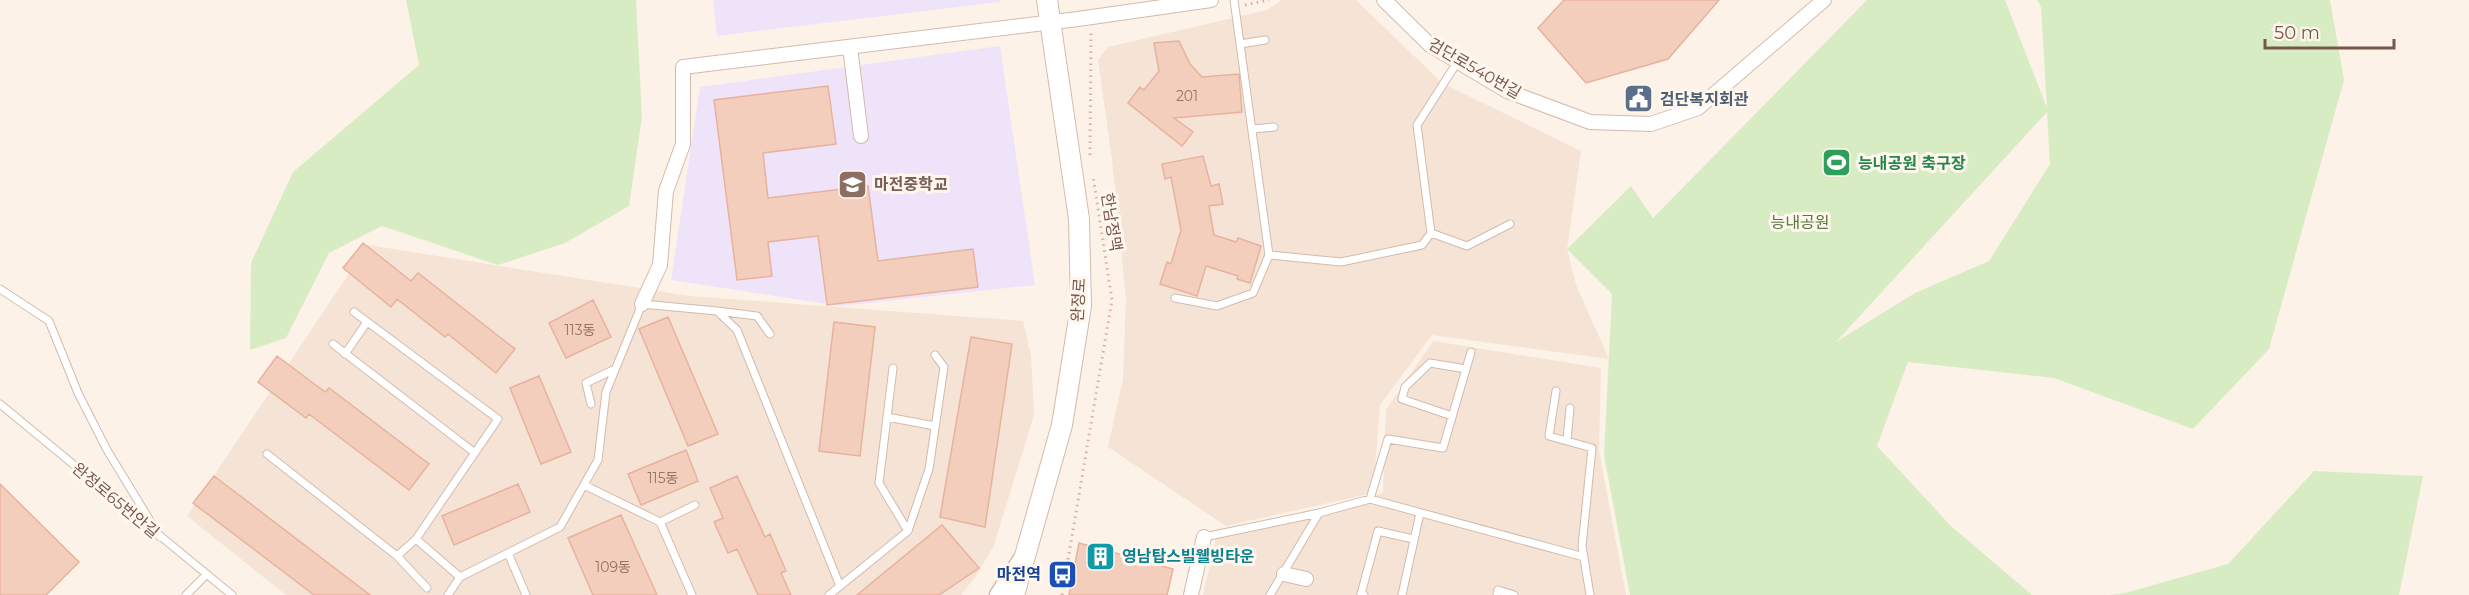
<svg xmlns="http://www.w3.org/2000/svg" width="2469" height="595" viewBox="0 0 2469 595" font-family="Montserrat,'Noto Sans KR',sans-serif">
	<rect width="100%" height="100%" fill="#fdf2e7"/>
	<path fill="#f5e3d5" d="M1282 0H1356L1442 83 1581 151 1567 249 1576 285 1609 359 1432 335 1380 405 1373 493 1226 526 1108 447 1123 379 1126 298 1112 159 1098 60 1108 47 1267 10Z
		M368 245 690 296 1023 321 1031 356 1034 415 994 545 976 576 961 595H286L187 516Z
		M1433 341 1601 368 1599 451 1626 595H1203L1217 534 1383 493 1386 410Z"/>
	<path fill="#efe3fa" d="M713 0H1000V2L717 36Z
		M1000 46 1035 285 840 306 671 280 700 87Z"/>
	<path fill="#d8ecc4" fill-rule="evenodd" d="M406 0H636L642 117 629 206 565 243 498 265 382 226 329 253 286 338 250 350 251 263 293 172 419 65Z
		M1867 0H2005L2047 108 2041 7 2037 0H2330L2344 80 2269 349 2193 429 2054 378 1908 362 1877 446 1951 526 2032 595H1630L1604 455 1612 294 1567 249 1631 186 1653 218ZM2047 112 2050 164 1989 261 1915 293 1836 342Z
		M2314 471 2423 476 2399 595H2109L2125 593 2228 564Z"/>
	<path fill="#f4cebd" stroke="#e7b29d" stroke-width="1.5" d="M1564 0H1719L1668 59 1586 83 1538 28Z
		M1179 41 1190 64 1202 77 1239 74 1242 112 1174 118 1193 132 1182 146 1128 103 1140 87 1144 90 1159 71 1154 43Z
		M828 86 836 144 763 153 768 198 868 186 878 261 973 249 978 287 827 305 818 236 768 242 772 276 737 280 714 100Z
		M1203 156 1211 186 1219 184 1223 204 1209 206 1214 235 1236 242 1238 238 1261 246 1250 283 1237 279 1238 276 1206 266 1197 296 1160 284 1167 262 1171 264 1181 230 1171 177 1165 179 1162 164Z
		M363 243 411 281 418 273 515 349 496 373 448 334 445 337 397 299 391 307 343 268Z
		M593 300 611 337 566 358 549 323Z
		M668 317 718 434 688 446 639 329Z
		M834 322 875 327 860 456 819 451Z
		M971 337 1012 344 985 527 940 517Z
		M277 356 325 392 329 388 429 464 409 490 309 414 306 418 258 382Z
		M539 376 571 452 541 464 510 388Z
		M686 450 698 481 641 505 628 474Z
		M214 476 370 595H314L193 503Z
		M737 476 765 537 770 534 786 571 781 573 791 595H758L737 549 728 553 714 522 723 518 710 488Z
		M0 484 79 562 46 595H0Z
		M518 484 530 512 454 545 442 516Z
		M621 515 657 595H593L568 538Z
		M942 525 979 568 939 595H857Z
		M1079 543 1173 569 1167 595H1069Z"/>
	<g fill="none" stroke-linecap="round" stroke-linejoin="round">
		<defs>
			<path id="service" d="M1240 44 1265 40
				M1252 129 1274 127
				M1431 233 1467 246 1510 224
				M1269 255 1341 262 1422 245 1431 233 1417 125 1458 61
				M0 289 49 321 78 393 107 450 160 537
				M1175 298 1217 306 1253 293 1269 255 1234 0
				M717 311 757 316 770 334
				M333 344 475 453
				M345 354 367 322
				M893 368 879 483 908 531
				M1556 391 1549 436 1592 448 1582 546 1590 595
				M0 404 232 595
				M591 404 586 383 615 369
				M1452 416 1402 399 1405 387 1430 363 1466 369
				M887 417 935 426
				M1567 440 1570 408
				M267 454 397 556 416 539 498 419 354 312
				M584 485 660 522 695 505
				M1370 499 1388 439 1443 448 1471 352
				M660 522 692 595
				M1204 537 1319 513
				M416 539 460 577
				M508 553 526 595
				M397 556 427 588
				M186 595 206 575
				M448 595 460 577 560 527 598 460 606 392 642 304 717 311 737 330 840 586
				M829 595 908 531 929 469 944 367 935 355
				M1270 595 1319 513 1370 499 1584 557
				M1364 595 1361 594 1378 531 1413 539
				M1402 595 1420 513
				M1497 595 1498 590 1514 595"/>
			<path id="minor" d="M1384 0 1430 45 1507 91 1590 122 1651 124 1698 108 1824 0
				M850 47 861 136
				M642 304 660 265 666 191 683 144V67L1078 19 1211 0
				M1284 574 1306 579
				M1191 595 1204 537"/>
			<path id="tertiary" d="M998 595 1021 560"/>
			<path id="secondary" d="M1014 595 1062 425 1081 306 1079 219 1047 0"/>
		</defs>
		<use href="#service" stroke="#d2bbae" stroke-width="9"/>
		<use href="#minor" stroke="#d2bbae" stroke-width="16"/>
		<use href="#tertiary" stroke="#d2bbae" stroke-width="19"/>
		<use href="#secondary" stroke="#d5baac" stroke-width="22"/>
		<path stroke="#d9b1a0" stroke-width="3" stroke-dasharray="1.5 4.5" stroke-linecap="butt" d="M1245 5 1269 0
			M1090 155 1091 33
			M1062 595 1112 300 1093 176"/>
		<use href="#service" stroke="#fff" stroke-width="7"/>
		<use href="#minor" stroke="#fff" stroke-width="14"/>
		<use href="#tertiary" stroke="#fff" stroke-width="16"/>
		<use href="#secondary" stroke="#fff" stroke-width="20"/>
	</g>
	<defs>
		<symbol id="civic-square" viewBox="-11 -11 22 22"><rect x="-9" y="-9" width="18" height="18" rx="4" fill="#5c6f8a" stroke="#fff7ee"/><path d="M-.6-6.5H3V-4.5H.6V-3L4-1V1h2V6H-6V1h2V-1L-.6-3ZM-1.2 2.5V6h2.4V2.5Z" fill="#fff"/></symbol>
		<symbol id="stadium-square" viewBox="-11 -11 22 22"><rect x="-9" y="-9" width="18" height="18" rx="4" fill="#2e9e5b" stroke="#fff7ee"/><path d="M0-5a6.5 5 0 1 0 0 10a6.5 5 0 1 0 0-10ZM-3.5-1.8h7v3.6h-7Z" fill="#fff"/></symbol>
		<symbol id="school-square" viewBox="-11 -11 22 22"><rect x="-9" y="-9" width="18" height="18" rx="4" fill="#8d6e63" stroke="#fff7ee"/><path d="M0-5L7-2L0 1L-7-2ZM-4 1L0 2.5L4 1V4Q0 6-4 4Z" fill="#fff"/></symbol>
		<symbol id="building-square" viewBox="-11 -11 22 22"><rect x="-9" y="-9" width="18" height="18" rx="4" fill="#0f9aa8" stroke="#fff7ee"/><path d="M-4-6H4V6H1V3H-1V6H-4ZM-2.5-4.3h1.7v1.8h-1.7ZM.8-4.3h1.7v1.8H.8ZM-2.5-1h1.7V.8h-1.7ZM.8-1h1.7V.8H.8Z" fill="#fff"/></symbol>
		<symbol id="bus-square" viewBox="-11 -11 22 22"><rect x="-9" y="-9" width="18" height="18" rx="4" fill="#1a4fb4" stroke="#fff7ee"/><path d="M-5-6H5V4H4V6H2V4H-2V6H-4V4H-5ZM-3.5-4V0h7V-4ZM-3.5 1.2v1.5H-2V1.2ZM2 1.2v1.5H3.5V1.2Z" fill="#fff"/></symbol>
	</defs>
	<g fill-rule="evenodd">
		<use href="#civic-square" x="1622" y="82" width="33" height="33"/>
		<use href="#stadium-square" x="1820" y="146" width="33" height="33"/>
		<use href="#school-square" x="836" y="168" width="33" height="33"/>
		<use href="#building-square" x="1084" y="540" width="33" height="33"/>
		<use href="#bus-square" x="1046" y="558" width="33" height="33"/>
	</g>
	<g text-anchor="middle" stroke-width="6" stroke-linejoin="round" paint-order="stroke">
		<g font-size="14" fill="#977467">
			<text x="1187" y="101">201</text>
			<text x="580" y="335">113동</text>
			<text x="663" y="483">115동</text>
			<text x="613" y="572">109동</text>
		</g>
		<g font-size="16" fill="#78564a" stroke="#fff7ee">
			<text transform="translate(1475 68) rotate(30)" y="6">검단로540번길</text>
			<text transform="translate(1112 222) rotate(81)" y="6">한남정맥</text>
			<text transform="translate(1078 300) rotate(-87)" y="6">완정로</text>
			<text transform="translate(116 500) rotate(40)" y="6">완정로65번안길</text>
		</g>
		<g font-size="16" font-weight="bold" fill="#4e5e75" stroke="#fff7ee" text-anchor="start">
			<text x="1660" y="105">검단복지회관</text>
		</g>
		<g font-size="16" font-weight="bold" fill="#27864d" stroke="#fff7ee" text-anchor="start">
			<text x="1858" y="169">능내공원 축구장</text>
		</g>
		<g font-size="16" font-weight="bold" fill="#785e54" stroke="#fff7ee" text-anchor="start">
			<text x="874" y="190">마전중학교</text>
		</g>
		<g font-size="16" fill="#55793e" stroke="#fff7ee">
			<text x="1800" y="228">능내공원</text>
		</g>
		<g font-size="16" font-weight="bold" fill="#0d838f" stroke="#fff7ee" text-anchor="start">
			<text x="1122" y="562">영남탑스빌웰빙타운</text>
		</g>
		<g font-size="16" font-weight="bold" fill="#164399" stroke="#fff7ee" text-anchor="end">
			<text x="1041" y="580">마전역</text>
		</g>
	</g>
	<path d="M2265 39v9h129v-9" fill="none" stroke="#78564a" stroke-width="3"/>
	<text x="2274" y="39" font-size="18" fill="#78564a" stroke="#fff7ee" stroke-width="4.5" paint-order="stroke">50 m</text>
</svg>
